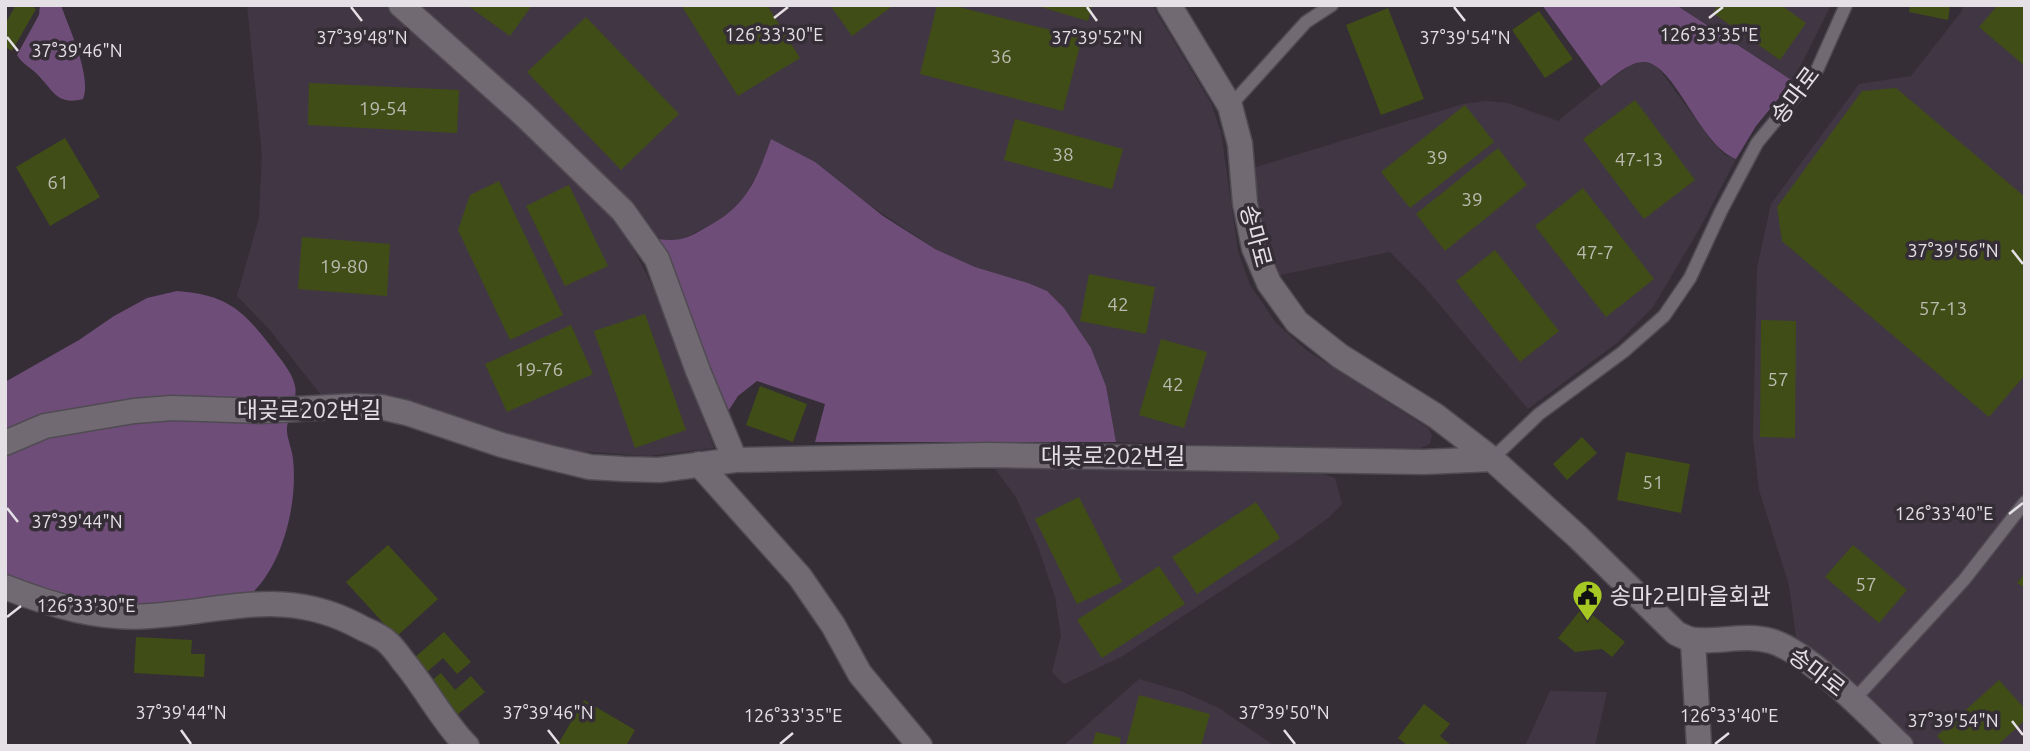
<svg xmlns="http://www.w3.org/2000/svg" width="2030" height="751" viewBox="0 0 2030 751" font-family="Ubuntu,'Noto Sans KR',sans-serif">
	<rect width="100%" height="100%" fill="#352e36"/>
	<path fill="#413744" d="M247 5H391L438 47 608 212 630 242 657 295 714 448 648 456 579 451 512 434 413 401 372 393 321 395 269 329 237 296 259 218 262 154Z
		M421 5H1152L1211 103 1221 132 1238 251 1250 285 1276 323 1306 350 1428 428 1432 435 1430 444 1421 448 1330 449 1116 442 1106 386 1091 348 1064 308 1028 283 975 267 935 249 771 139 760 169 746 195 727 217 676 242 659 239 641 215 476 54Z
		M1676 5H1831L1793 81Z
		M1963 5H2025V746H1918L1883 709 1796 637 1789 585 1759 490 1753 438 1757 268 1771 204 1859 84 1911 76 1962 11Z
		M1642 61 1657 66 1711 140 1725 155 1736 159 1701 226 1653 307 1618 342 1528 409 1422 284 1390 252 1280 275 1263 226 1253 168 1463 104 1486 101 1508 103 1558 121 1601 86 1629 66Z
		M1174 468 1317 472 1335 478 1342 504 1328 518 1295 542 1121 657 1064 684 1052 672 1061 636 1055 597 1037 544 1016 497 995 469Z
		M1139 679 1183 692 1219 708 1275 746H1063Z
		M1550 691 1607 692 1595 746H1525Z"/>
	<path fill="#6f4d79" d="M40 5H61C69 29 92 76 83 99 57 106 53 90 37 74 30 67 22 64 17 55L39 15Z
		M1542 5H1676L1793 81 1756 126 1736 159C1699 145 1675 63 1644 62 1630 61 1612 78 1601 86Z
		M771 139 815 162 883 216 935 249 975 267 1028 283 1047 291 1064 308 1091 348 1106 386 1116 442H815L825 404 757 381 738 396 729 410 711 376 659 239C679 242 688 238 705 228 747 206 756 181 771 139Z
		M177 291C228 295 243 310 273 349 281 360 292 372 295 386 298 397 289 415 287 427 286 437 292 448 293 459 298 503 283 567 248 597L177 607 92 606 5 579V382L79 340 114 316 147 298Z"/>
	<path fill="#404d16" d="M16 5H30L36 9 12 51 5 47V24Z
		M467 5H532L510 36Z
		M681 5H767L800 58 738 96Z
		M830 5H894L852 36Z
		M937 5H951L1082 38 1063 111 920 74Z
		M1034 5H1092L1088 21Z
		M1718 5H1781L1806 23 1780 60 1713 13Z
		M1910 5H1950L1948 20 1909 12Z
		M1998 5H2025V66L1979 27Z
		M1388 8 1424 99 1381 115 1346 25Z
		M1539 11 1573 59 1545 78 1512 30Z
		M586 17 679 114 621 170 527 72Z
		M309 83 459 90 457 133 308 125Z
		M1896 88 2025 197V375L1989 417 1782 241 1777 207 1862 91Z
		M1635 100 1695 180 1644 219 1583 139Z
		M1465 105 1494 142 1410 208 1381 172Z
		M1015 119 1123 149 1112 189 1004 160Z
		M65 138 100 197 50 226 16 167Z
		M1498 148 1527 185 1445 251 1416 214Z
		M499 181 563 315 510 340 458 230 470 195Z
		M569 185 608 266 565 286 526 206Z
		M1583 188 1654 279 1606 317 1535 226Z
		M302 237 390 244 387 296 298 289Z
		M1495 250 1559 331 1520 362 1456 281Z
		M1089 274 1155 287 1146 334 1080 321Z
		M645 314 686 430 635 448 594 331Z
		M1761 320 1796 321 1795 438 1760 437Z
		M571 325 593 374 507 412 485 364Z
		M1161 339 1207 352 1184 428 1139 415Z
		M760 386 807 404 793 442 746 425Z
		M1582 437 1597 453 1567 480 1553 464Z
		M1626 452 1690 464 1681 513 1617 500Z
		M1079 497 1122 582 1077 604 1035 519Z
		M1256 502 1280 538 1197 594 1172 557Z
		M388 545 438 599 396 637 346 582Z
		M1853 545 1907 590 1879 623 1825 577Z
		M1159 566 1185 604 1102 658 1077 620Z
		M2025 573V588L2017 583Z
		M1583 607 1625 642 1612 657 1602 649 1575 652 1558 638Z
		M444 632 471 662 457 674 443 658 427 672 414 658Z
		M136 637 192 640 191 654H205L204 677 134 673Z
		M441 673 455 690 471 676 485 692 457 715 430 682Z
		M1999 680 2025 709V720L1997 746H1946L1937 736Z
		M1139 695 1210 714 1201 746H1126Z
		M584 700 635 730 626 746H557Z
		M1424 704 1450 724 1440 736 1452 746H1408L1398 738Z
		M1096 732 1121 738 1119 746H1092Z"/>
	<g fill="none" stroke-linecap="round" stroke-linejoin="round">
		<defs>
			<path id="lane" d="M1230 106 1306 22 1332 5
				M1492 459 1539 414 1623 352 1664 316 1690 278 1721 211 1757 143 1817 70 1846 5
				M1853 701 1964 580 2025 502"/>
			<path id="street" d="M401 5 524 115 623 211 657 259 698 371 735 460
				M1169 5 1230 106 1240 144 1245 203 1254 248 1269 283 1297 322 1340 356 1436 416 1492 459 1578 537 1676 633C1682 636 1689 640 1696 640 1721 642 1746 634 1771 641 1809 652 1871 717 1901 746
				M5 443 45 426 134 411 172 408 261 411 352 406 381 407 407 413 502 445 548 457 590 467 624 469 659 470 735 460 987 455 1424 462 1492 459
				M699 464 800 577 833 625 860 674 920 746
				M5 587C51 605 99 620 150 616 229 611 287 586 362 628 370 632 379 635 386 641 392 646 398 654 403 661 426 688 442 721 467 746
				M1693 641 1699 746"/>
		</defs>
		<use href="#lane" stroke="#504b52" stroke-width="15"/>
		<use href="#street" stroke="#504b52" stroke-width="27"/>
		<use href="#lane" stroke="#716a73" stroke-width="12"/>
		<use href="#street" stroke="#716a73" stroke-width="24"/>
	</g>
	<path fill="none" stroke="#e4e0e5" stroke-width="2.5" d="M351 7 362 21M1087 7 1097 21M1454 7 1465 21M774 18 788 7M1709 18 1723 7M7 37 18 51M2012 250 2023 264M7 508 18 522M2009 514 2023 503M7 617 21 606M2012 721 2023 735M181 730 191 744M548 730 559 744M1284 730 1295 744M780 744 793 733M1715 744 1729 733"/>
	<defs>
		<symbol id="civic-pin" viewBox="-11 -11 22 30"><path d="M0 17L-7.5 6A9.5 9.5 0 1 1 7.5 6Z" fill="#a5c823" stroke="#352e36"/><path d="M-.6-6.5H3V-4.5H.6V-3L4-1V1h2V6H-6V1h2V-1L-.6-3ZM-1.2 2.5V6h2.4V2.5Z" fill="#111"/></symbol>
	</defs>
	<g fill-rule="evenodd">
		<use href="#civic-pin" x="1570" y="578" width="35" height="47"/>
	</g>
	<g text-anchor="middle" stroke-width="7" stroke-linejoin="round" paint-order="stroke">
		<g font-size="19" fill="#bbbbb1">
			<text x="1001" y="63">36</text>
			<text x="383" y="115">19-54</text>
			<text x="1063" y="161">38</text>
			<text x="1437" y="164">39</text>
			<text x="1639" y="166">47-13</text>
			<text x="58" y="189">61</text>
			<text x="1472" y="206">39</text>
			<text x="1595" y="259">47-7</text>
			<text x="344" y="273">19-80</text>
			<text x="1118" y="311">42</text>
			<text x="1943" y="315">57-13</text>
			<text x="539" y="376">19-76</text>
			<text x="1778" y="386">57</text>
			<text x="1173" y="391">42</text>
			<text x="1653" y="489">51</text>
			<text x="1866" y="591">57</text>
		</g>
		<g font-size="23" fill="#e4e0e5" stroke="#352e36">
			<text transform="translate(1795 95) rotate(-53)" y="8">송마로</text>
			<text transform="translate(1256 236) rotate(75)" y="8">송마로</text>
			<text x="309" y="418">대곶로202번길</text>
			<text x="1113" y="464">대곶로202번길</text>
			<text transform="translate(1817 672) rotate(38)" y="8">송마로</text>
		</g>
		<g font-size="23" fill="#e4e0e5" stroke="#352e36" text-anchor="start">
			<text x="1610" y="604">송마2리마을회관</text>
		</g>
	</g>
	<g font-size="18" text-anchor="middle" fill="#e4e0e5" stroke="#352e36" stroke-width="7" stroke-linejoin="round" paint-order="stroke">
		<text x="774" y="41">126°33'30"E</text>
		<text x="1709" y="41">126°33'35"E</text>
		<text x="362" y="44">37°39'48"N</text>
		<text x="1097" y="44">37°39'52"N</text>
		<text x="1465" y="44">37°39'54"N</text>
		<text x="77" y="57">37°39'46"N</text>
		<text x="1953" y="257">37°39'56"N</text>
		<text x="1944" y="520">126°33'40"E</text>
		<text x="77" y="528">37°39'44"N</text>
		<text x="86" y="612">126°33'30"E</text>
		<text x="181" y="719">37°39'44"N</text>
		<text x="548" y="719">37°39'46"N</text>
		<text x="1284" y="719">37°39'50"N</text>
		<text x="793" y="722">126°33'35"E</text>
		<text x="1729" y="722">126°33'40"E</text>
		<text x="1953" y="727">37°39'54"N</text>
	</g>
	<rect width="2030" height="751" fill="none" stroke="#e4e0e5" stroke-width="14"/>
</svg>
